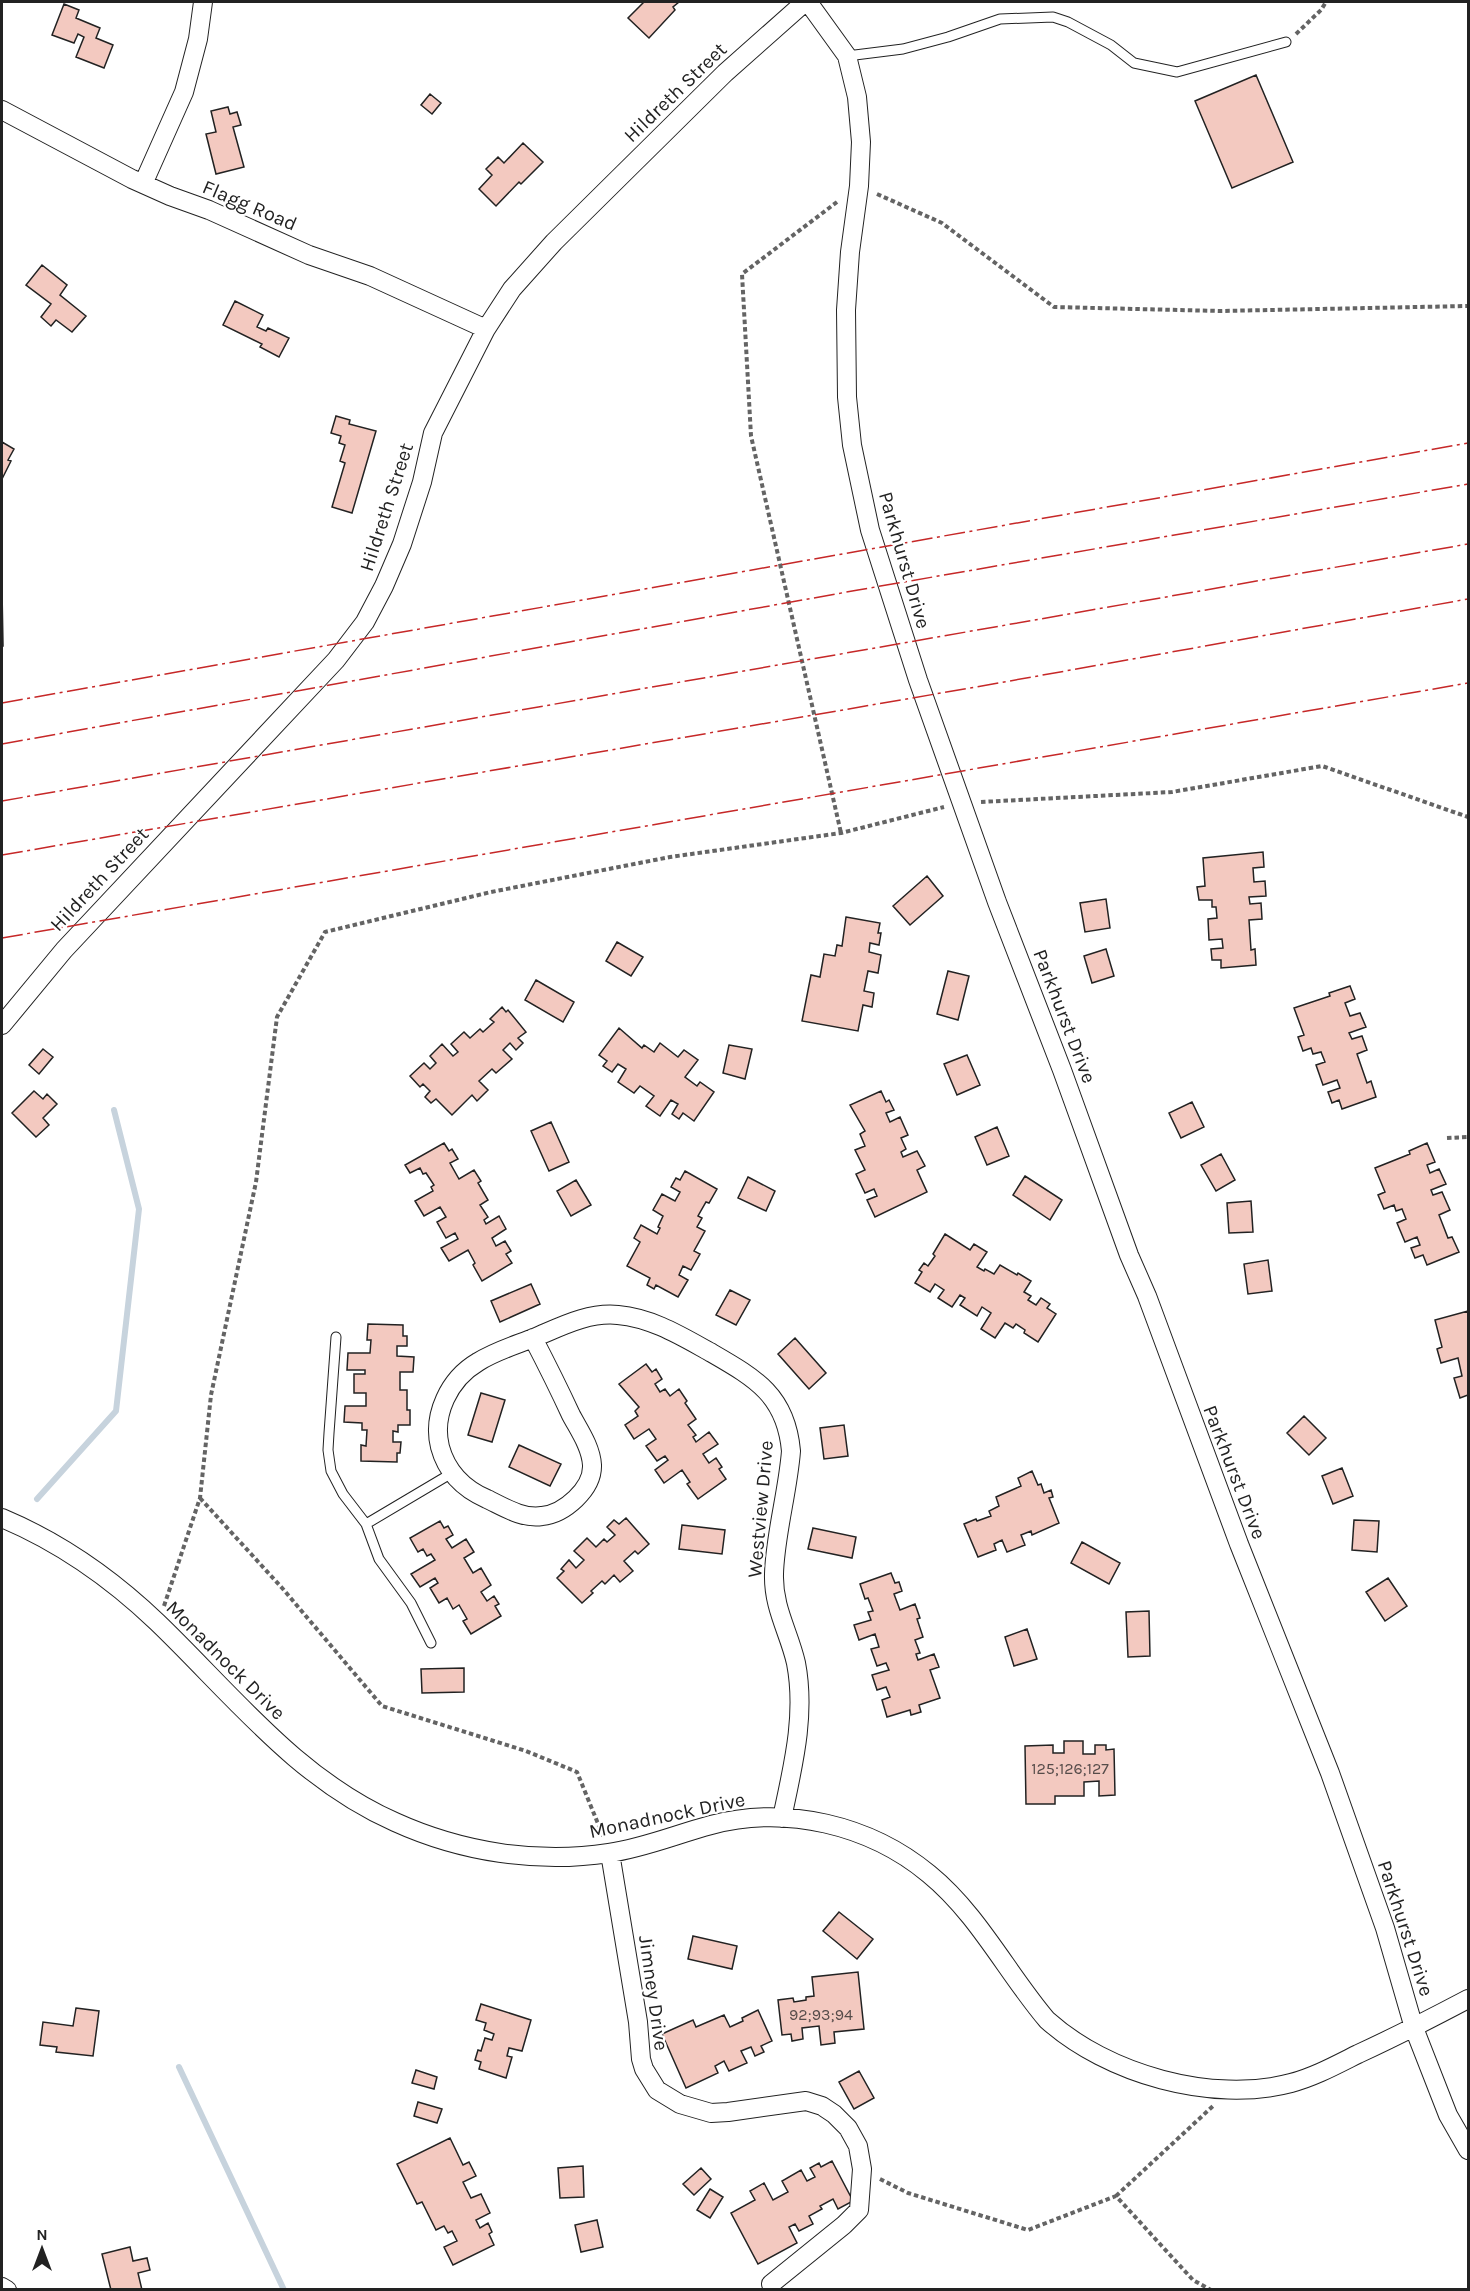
<svg xmlns="http://www.w3.org/2000/svg" width="1470" height="2291" viewBox="0 0 1470 2291" font-family="Karla,sans-serif">
	<rect width="100%" height="100%" fill="#fff"/>
	<g fill="none" stroke-linecap="round" stroke-linejoin="round">
		<path stroke="#c7d3dd" stroke-width="6" d="M37 1499 116 1411 139 1209 114 1110
			M179 2067 284 2290"/>
	</g>
	<path fill="#f3c9c0" stroke="#222" stroke-width="1.5" d="M644 2H679L673 7 675 10 649 38 628 18Z
		M64 4 79 10 76 18 100 28 96 38 113 45 104 68 76 57 84 37 78 34 74 43 52 35Z
		M1256 75 1293 162 1232 188 1195 101Z
		M430 94 441 103 432 114 421 105Z
		M228 107 230 114 237 112 241 125 233 127 244 167 216 174 206 134 216 132 211 111Z
		M523 143 543 162 521 184 519 182 496 206 479 189 492 175 486 169 498 157 504 163Z
		M42 265 67 285 60 295 86 316 72 332 56 320 51 326 41 317 51 304 26 285Z
		M235 301 263 315 257 327 266 331 268 328 289 338 279 357 260 347 262 344 223 325Z
		M336 416 350 420 349 424 376 431 352 513 332 507 345 463 340 461 345 445 339 443 341 436 331 433Z
		M2 442 14 449 8 460 11 461 2 479Z
		M2 590 3 646H2Z
		M1263 852 1264 867 1253 868 1254 882 1265 881 1266 896 1249 897 1250 904 1261 903 1262 919 1249 920 1251 950 1255 949 1256 965 1221 968V960H1212L1211 949 1223 948 1222 939 1209 940 1208 919 1217 918 1216 907H1212V900H1199L1197 887 1205 886 1203 858Z
		M927 876 943 896 910 925 893 906Z
		M1106 899 1110 928 1085 932 1080 903Z
		M846 917 880 923 878 933H881L879 945 870 943 869 952 881 955 878 973 868 971 864 991 874 993 872 1007 863 1005 858 1031 802 1021 811 975 820 977 824 954 835 956 837 945 842 946Z
		M617 942 643 957 631 976 606 961Z
		M1106 949 1114 976 1092 983 1084 956Z
		M948 971 969 976 958 1020 937 1014Z
		M536 980 574 1002 563 1022 525 1000Z
		M1350 986 1355 999 1345 1003 1350 1016 1360 1013 1366 1027 1349 1033 1352 1039 1362 1036 1367 1050 1357 1054 1367 1083 1371 1081 1376 1097 1342 1109 1339 1100 1332 1103 1328 1092 1340 1088 1337 1080 1323 1085 1316 1065 1325 1062 1321 1052 1313 1054 1311 1048 1303 1051 1298 1037 1304 1035 1294 1008 1330 996 1329 993Z
		M502 1007 506 1012 508 1010 526 1032 518 1038 523 1043 516 1050 510 1043 503 1050 512 1059 496 1073 492 1069 479 1081 488 1090 477 1101 472 1095 452 1115 436 1099 431 1103 425 1097 430 1091 423 1084 420 1087 410 1076 424 1063 430 1069 436 1063 430 1056 442 1044 453 1056 458 1052 451 1044 464 1032 470 1038 480 1029 483 1032 494 1022 490 1019Z
		M619 1028 642 1048 644 1045 654 1052 660 1043 678 1057 684 1050 698 1060 685 1077 697 1086 700 1082 714 1092 694 1121 683 1113 679 1119 672 1114 678 1104 671 1100 660 1116 646 1106 654 1096 640 1086 634 1093 618 1082 626 1069 618 1064 612 1072 603 1066 607 1061 599 1055Z
		M729 1045 752 1049 745 1079 723 1073Z
		M43 1049 53 1057 39 1074 29 1065Z
		M967 1055 980 1085 957 1095 944 1064Z
		M34 1091 43 1099 47 1094 57 1104 43 1118 49 1125 36 1137 12 1113Z
		M881 1091 886 1102 889 1100 894 1110 886 1113 890 1122 900 1117 908 1135 901 1138 906 1149 901 1152 903 1157 917 1151 925 1166 917 1170 927 1192 875 1217 867 1200 877 1196 874 1189 865 1193 856 1174 865 1170 855 1150 865 1146 860 1134 865 1131 850 1105Z
		M1192 1102 1204 1127 1181 1138 1169 1113Z
		M551 1122 569 1162 549 1171 531 1131Z
		M997 1127 1009 1156 987 1165 975 1137Z
		M444 1143 449 1151 452 1149 458 1159 450 1163 459 1179 474 1170 481 1181 478 1183 488 1200 480 1205 488 1217 484 1220 486 1224 499 1216 506 1229 492 1238 496 1246 505 1241 511 1251 506 1254 512 1263 482 1281 473 1265 475 1263 468 1250 449 1261 441 1248 458 1239 455 1233 446 1238 437 1222 446 1217 440 1207 424 1216 415 1201 433 1191 431 1187 434 1185 426 1173 423 1174 420 1168 410 1173 405 1165Z
		M1427 1143 1435 1162 1427 1165 1430 1173 1439 1169 1446 1184 1431 1190 1433 1195 1442 1192 1450 1210 1439 1215 1448 1238 1452 1237 1459 1252 1427 1265 1423 1255 1415 1258 1411 1248 1420 1245 1417 1237 1405 1242 1397 1223 1406 1219 1402 1209 1396 1211 1394 1205 1384 1209 1378 1195 1385 1192 1375 1168 1410 1154 1409 1151Z
		M1221 1154 1235 1180 1216 1191 1201 1165Z
		M685 1171 717 1189 709 1203 706 1202 698 1216 702 1218 697 1227 705 1231 694 1251 700 1254 691 1270 683 1266 679 1275 688 1280 678 1297 656 1285 654 1289 647 1285 650 1278 627 1266 640 1242 634 1238 641 1225 657 1234 660 1228 658 1227 663 1216 653 1210 662 1194 675 1201 680 1192 671 1187 676 1178 680 1180Z
		M1025 1176 1062 1200 1050 1220 1013 1195Z
		M748 1177 775 1191 766 1211 738 1198Z
		M576 1180 591 1205 571 1216 557 1191Z
		M1251 1201 1253 1232 1229 1233 1227 1203Z
		M945 1234 970 1250 974 1244 987 1252 977 1267 984 1271 985 1269 994 1274 1000 1265 1017 1275 1018 1273 1031 1281 1024 1292 1031 1296 1028 1300 1036 1305 1041 1298 1050 1304 1047 1308 1056 1314 1038 1342 1024 1333 1025 1330 1016 1324 1013 1328 1005 1323 995 1338 981 1329 991 1313 982 1307 977 1316 960 1305 965 1298 960 1295 952 1307 938 1298 944 1290 935 1284 930 1292 915 1283 922 1272 919 1270 924 1263 928 1266 935 1256 933 1254Z
		M1268 1260 1272 1291 1248 1294 1244 1264Z
		M531 1284 540 1304 500 1322 491 1301Z
		M730 1290 750 1300 736 1325 716 1315Z
		M1468 1311V1395L1460 1398 1454 1378 1462 1376 1458 1358 1441 1363 1437 1349 1442 1347 1435 1320Z
		M368 1324 403 1325V1336H407V1346H397V1356L414 1357 413 1372H400V1390H407V1410H410V1425H398V1432L393 1431V1442H401L400 1453H397V1462L361 1461V1445L366 1446 367 1430H362V1423L344 1422 345 1406H366V1393H354V1374H365V1370H347L348 1353H370L371 1340H367Z
		M795 1338 826 1373 809 1389 778 1354Z
		M646 1364 652 1372 656 1369 662 1379 655 1384 660 1392 665 1389 670 1396 679 1389 687 1401 685 1403 696 1419 688 1425 696 1435 693 1437 696 1442 709 1432 718 1444 703 1454 709 1463 716 1458 722 1467 719 1469 726 1479 698 1499 687 1484 690 1482 682 1470 664 1483 655 1470 668 1460 665 1456 657 1461 646 1446 656 1439 649 1429 634 1439 625 1425 638 1416 635 1411 639 1407 619 1384Z
		M481 1393 505 1400 492 1442 468 1435Z
		M1304 1416 1326 1438 1309 1455 1287 1433Z
		M844 1425 848 1456 824 1459 820 1428Z
		M519 1445 561 1464 550 1486 509 1467Z
		M1342 1468 1353 1496 1333 1504 1322 1476Z
		M1032 1471 1038 1485 1041 1484 1044 1493 1051 1490 1053 1497 1049 1498 1059 1523 1032 1535 1031 1531 1021 1535 1025 1545 1007 1552 1002 1540 994 1544 996 1550 978 1557 964 1524 976 1519 977 1521 991 1516 989 1511 999 1506 996 1497 1021 1486 1018 1478Z
		M626 1518 649 1544 638 1554 635 1551 624 1561 633 1571 620 1582 614 1575 605 1584 602 1581 591 1591 593 1593 582 1603 557 1578 564 1571 561 1569 569 1560 576 1568 584 1560 574 1551 587 1538 596 1547 604 1539 607 1542 615 1535 607 1527 614 1520 619 1524Z
		M1354 1520 1379 1521 1377 1552 1352 1550Z
		M440 1521 444 1528 448 1526 453 1535 446 1539 452 1548 466 1539 474 1552 464 1558 473 1573 481 1568 491 1585 481 1592 487 1601 494 1596 499 1604 495 1606 501 1616 471 1634 463 1621 467 1619 459 1605 453 1609 447 1598 439 1603 430 1588 438 1583 435 1578 420 1587 411 1574 435 1560 431 1554 427 1556 423 1549 418 1552 410 1538Z
		M682 1525 725 1530 722 1554 679 1549Z
		M813 1528 856 1537 852 1558 808 1549Z
		M1082 1542 1120 1563 1109 1584 1071 1563Z
		M891 1573 895 1583 899 1582 902 1591 894 1594 900 1610 915 1604 920 1618 917 1619 923 1637 915 1640 920 1653 916 1654 918 1660 934 1654 939 1667 930 1670 940 1698 919 1705 921 1712 911 1715 910 1710 887 1717 882 1700 890 1697 886 1687 877 1690 872 1675 889 1670 886 1663 877 1666 871 1649 879 1647 875 1634 859 1640 854 1625 871 1620 868 1612 873 1611 868 1598 865 1599 860 1584Z
		M1388 1578 1407 1606 1385 1621 1366 1592Z
		M1149 1611 1150 1656 1128 1657 1126 1612Z
		M1027 1629 1037 1659 1014 1666 1005 1637Z
		M464 1668V1692L422 1693 421 1669Z
		M1064 1741H1083V1754H1095V1745H1106V1750L1114 1749 1115 1795 1099 1796V1781L1084 1782V1796H1055V1804H1026L1025 1746 1053 1745V1753H1064Z
		M839 1912 873 1939 857 1959 823 1931Z
		M693 1936 737 1946 732 1969 688 1959Z
		M858 1972 864 2029 834 2032 835 2043 821 2045 819 2026 802 2028 803 2039 792 2041 791 2034 782 2035 778 2000 793 1998 794 2002 806 2000V1997L814 1996 812 1977Z
		M481 2004 531 2020 522 2051 509 2048 507 2056 512 2057 506 2078 479 2069 481 2062 475 2060 478 2050 481 2051 485 2038 492 2040 494 2034 484 2030 486 2023 476 2020Z
		M76 2008 99 2011 93 2056 56 2052 57 2047 40 2045 43 2022 73 2026Z
		M758 2010 772 2041 761 2046 764 2052 755 2056 751 2047 741 2051 747 2063 729 2071 724 2061 715 2066 718 2073 686 2088 662 2034 693 2020 696 2027 724 2015 730 2027 743 2021 742 2018Z
		M416 2070 437 2077 434 2089 412 2083Z
		M859 2071 874 2098 854 2109 839 2082Z
		M418 2102 442 2109 437 2123 414 2116Z
		M450 2138 463 2165 469 2162 476 2176 463 2182 471 2198 481 2194 490 2213 476 2220 480 2228 488 2223 492 2232 489 2234 494 2245 453 2265 444 2247 457 2241 452 2231 448 2233 444 2226 436 2230 422 2202 417 2204 397 2164Z
		M832 2161 853 2201 838 2209 833 2199 820 2206 822 2209 809 2216 813 2224 799 2231 795 2224 789 2227 797 2243 758 2264 731 2213 755 2200 750 2191 764 2183 773 2200 788 2192 782 2181 801 2170 807 2181 815 2177 810 2168 819 2163 821 2167Z
		M583 2166 584 2197 560 2198 558 2168Z
		M701 2168 711 2179 694 2195 683 2184Z
		M710 2189 723 2197 710 2218 697 2210Z
		M597 2220 603 2247 581 2252 575 2225Z
		M130 2247 133 2261 147 2258 150 2270 138 2273 142 2290H111L102 2254Z"/>
	<g fill="none" stroke-linecap="round" stroke-linejoin="round">
		<defs>
			<path id="lane" d="M847 56 903 49 948 37 1000 19 1053 17 1068 22 1111 45 1134 63 1177 72 1286 42
				M336 1337 329 1433 328 1450 331 1471 343 1494 366 1524 379 1559 411 1603 431 1643
				M366 1524 452 1473"/>
			<path id="street" d="M808 2 847 56 857 97 861 142 859 186 850 252 846 310 847 397 852 445 870 530 918 680 997 902 1062 1070 1129 1255 1147 1296 1239 1544 1330 1773 1385 1928 1414 2028 1448 2115 1468 2150
				M2 110 132 179 170 196 209 210 309 255 370 276 486 329
				M143 184 184 92 198 39 203 2
				M2 1025 64 950 336 660 365 622 384 586 402 544 422 482 433 433 486 329 512 289 554 242 725 73 805 2
				M533 1338C546 1363 559 1389 571 1415 579 1430 591 1447 592 1465 593 1489 564 1514 542 1516 522 1519 504 1507 487 1499 464 1489 447 1473 440 1447 432 1415 449 1379 478 1362 495 1351 516 1345 536 1337 562 1326 589 1312 618 1315 652 1318 681 1336 710 1352 755 1378 786 1395 791 1451 788 1491 775 1535 774 1574 773 1608 789 1632 796 1663 806 1715 793 1766 782 1818
				M2 1518C59 1542 112 1579 157 1622 232 1694 297 1779 395 1822 461 1852 537 1864 609 1853 644 1848 677 1834 711 1825 786 1805 870 1825 929 1874 978 1914 1007 1973 1047 2020 1107 2074 1212 2104 1291 2083 1314 2077 1336 2065 1358 2054 1395 2037 1432 2018 1468 1999
				M610 1853 638 2022 641 2059 644 2069 657 2090 680 2104 711 2113 728 2112 806 2101 822 2106 834 2114 848 2128 858 2146 862 2169 859 2210 844 2225 771 2284
				M2 2287 7 2290"/>
		</defs>
		<use href="#lane" stroke="#222" stroke-width="11"/>
		<use href="#street" stroke="#222" stroke-width="20"/>
		<path stroke="#646464" stroke-width="4" stroke-dasharray="4.5 3" stroke-linecap="butt" d="M1296 34 1321 10 1326 2
			M877 194 942 223 1054 307 1220 311 1468 306
			M837 202 742 274 751 436 841 833
			M981 802 1172 792 1322 766 1468 817
			M1447 1138 1468 1137
			M200 1498 283 1589 382 1706 526 1751 577 1772 603 1836
			M164 1606 200 1498 211 1395 256 1182 277 1017 325 932 491 892 670 857 841 833 944 807
			M880 2179 908 2193 1028 2230 1116 2196 1193 2280 1211 2290
			M1116 2196 1213 2106"/>
		<use href="#lane" stroke="#fff" stroke-width="9"/>
		<use href="#street" stroke="#fff" stroke-width="18"/>
		<path stroke="#c62828" stroke-width="1.5" stroke-dasharray="21 4.5 3 4.5" stroke-linecap="butt" d="M2 703 1468 443
			M2 744 858 590 1468 484
			M2 801 1468 544
			M2 855 976 687 1468 599
			M2 938 1468 683"/>
	</g>
	<g text-anchor="middle" stroke-width="4.5" stroke-linejoin="round" paint-order="stroke">
		<g font-size="16" fill="#564c4a">
			<text x="1070" y="1774">125;126;127</text>
			<text x="821" y="2020">92;93;94</text>
		</g>
		<g font-size="20" fill="#222" stroke="#fff">
			<text transform="translate(675 92) rotate(-44)" y="7">Hildreth Street</text>
			<text transform="translate(250 205) rotate(23)" y="7">Flagg Road</text>
			<text transform="translate(386 507) rotate(-72)" y="7">Hildreth Street</text>
			<text transform="translate(905 560) rotate(74)" y="7">Parkhurst Drive</text>
			<text transform="translate(99 879) rotate(-47)" y="7">Hildreth Street</text>
			<text transform="translate(1065 1016) rotate(69)" y="7">Parkhurst Drive</text>
			<text transform="translate(1235 1472) rotate(69)" y="7">Parkhurst Drive</text>
			<text transform="translate(760 1509) rotate(-85)" y="7">Westview Drive</text>
			<text transform="translate(226 1660) rotate(45)" y="7">Monadnock Drive</text>
			<text transform="translate(667 1815) rotate(-12)" y="7">Monadnock Drive</text>
			<text transform="translate(1406 1928) rotate(72)" y="7">Parkhurst Drive</text>
			<text transform="translate(654 1993) rotate(82)" y="7">Jimney Drive</text>
		</g>
	</g>
	<rect width="1470" height="2291" fill="none" stroke="#222222" stroke-width="6"/>
	<g transform="translate(42 2249)" stroke="#ffffff" stroke-width="4.5" paint-order="stroke">
	<path d="M0-4.5L10 22L0 15L-10 22Z" fill="#222222"/>
	<text y="-9" font-size="16" font-weight="bold" text-anchor="middle" fill="#222222">N</text>
	</g>
</svg>
